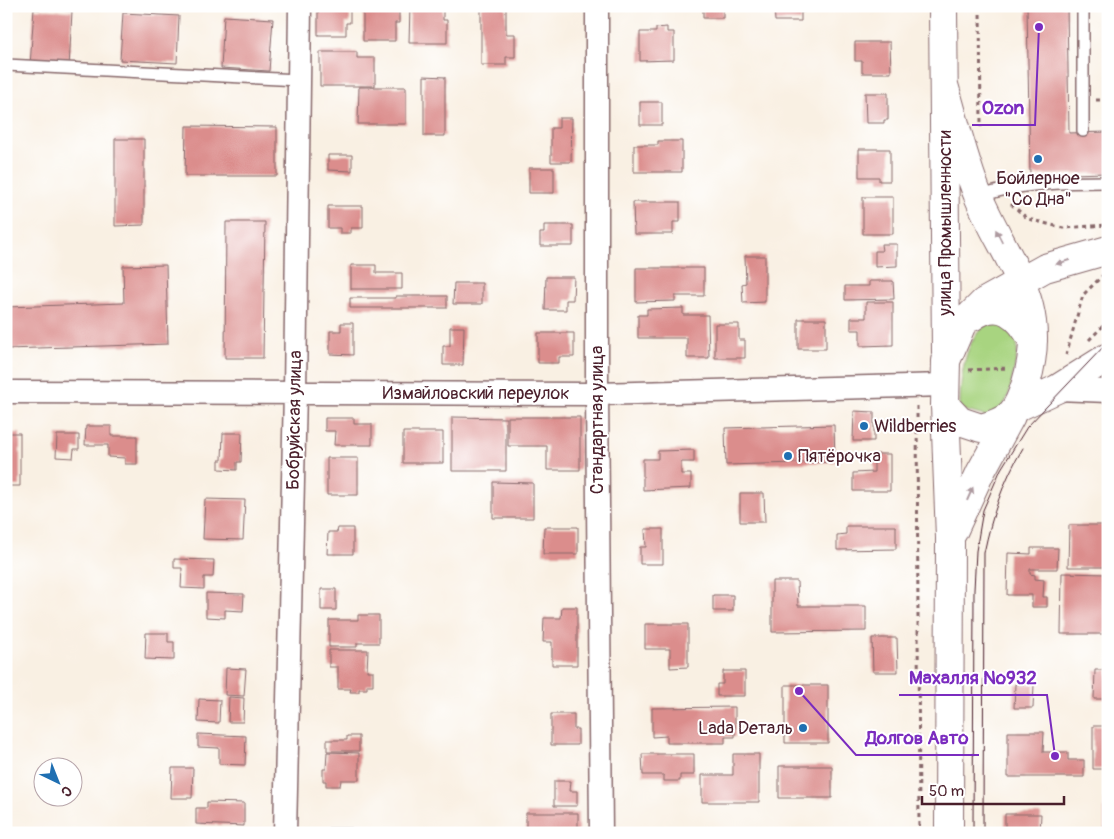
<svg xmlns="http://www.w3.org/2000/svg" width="1114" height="839" viewBox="0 0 1114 839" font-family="Pangolin,sans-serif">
	<rect width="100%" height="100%" fill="#fff"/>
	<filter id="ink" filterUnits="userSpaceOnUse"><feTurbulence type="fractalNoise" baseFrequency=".02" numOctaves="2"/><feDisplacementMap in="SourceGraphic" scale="10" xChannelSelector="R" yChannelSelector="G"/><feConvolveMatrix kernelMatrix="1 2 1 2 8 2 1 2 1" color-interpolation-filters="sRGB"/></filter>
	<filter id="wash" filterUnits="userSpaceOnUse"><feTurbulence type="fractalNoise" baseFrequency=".0096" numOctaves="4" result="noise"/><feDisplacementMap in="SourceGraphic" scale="20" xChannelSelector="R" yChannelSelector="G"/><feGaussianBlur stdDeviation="1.12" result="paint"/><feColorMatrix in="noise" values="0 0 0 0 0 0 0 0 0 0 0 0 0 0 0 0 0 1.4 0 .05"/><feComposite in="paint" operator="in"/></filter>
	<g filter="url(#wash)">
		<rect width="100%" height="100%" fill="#f9f0e3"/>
		<path fill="#a8d480" stroke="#797a56" d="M991 322C1019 325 1020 342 1015 365 1012 377 1011 392 1005 403 1002 408 995 413 991 418L960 409C960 381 963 336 991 322Z"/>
		<g id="blocks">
			<path fill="#db8d8c" d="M318 6 350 8V23H346V35H318Z
				M410 6H443V20H447V43H409Z
				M481 6H506V34H515V57H506V65H481Z
				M703 6H723V18H703Z
				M774 6H810V11L801 12V21H775Z
				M1027 6H1067L1069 133 1108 132V173L1030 175Z
				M363 7H399V23H395V41H363Z
				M34 9 72 11 69 68 30 66Z
				M123 13 179 16 177 63 120 60Z
				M224 16 273 19 269 71 221 68Z
				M667 27V32H674V60L640 61V32H656V28Z
				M855 42H890L891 73H862V61H855Z
				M320 52H357V58H375V86H320Z
				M424 76 445 77V136H424Z
				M359 87H406V124H358Z
				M865 93H888V120H884V123H866Z
				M640 102H662V125H640Z
				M559 118H572L571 162H551V128H559Z
				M186 126 277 127V176H185Z
				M115 139H144V225L115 226Z
				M658 141H682V172H634V145H658Z
				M859 149H890V181H879V177H859Z
				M328 155H352V171L328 170Z
				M529 168H554V193H529Z
				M863 197H893V234H863Z
				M633 202H680V222H673V234H634Z
				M328 206H363V228H351V233H340V228H328Z
				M226 222H265L263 358H225Z
				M544 225H573V246H540V233H544Z
				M881 244H897V266L875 267V251H882Z
				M745 256H765V302L743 303 742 284 746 283Z
				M166 265 168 344 6 349V307L124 303 123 266Z
				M351 265H376V273H402V289H351Z
				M636 268H704V296H675V301L636 302Z
				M546 277H574L573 300H566V310H545Z
				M869 281H893L894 299 845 300V286H869Z
				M454 283H482V304H453Z
				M396 296H447V308H350V298H396Z
				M866 302H893V345L860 346V330H851V318H866Z
				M683 308V315H708L709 358H687V338H638V315H647V309Z
				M798 319H826V349H798Z
				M341 323H353V355L330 354V331H341Z
				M715 324H739V340H745V358H715Z
				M450 327H464L463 365H443V346H450Z
				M538 333H574V357H559V363H538Z
				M854 411 874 412V441H853Z
				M452 417 506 418V471H452Z
				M508 417H580V470H547V446H508Z
				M325 418H354V424H372V445H334L335 431H325Z
				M834 425 835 462 726 465 725 428Z
				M86 426H111V436H137V464H125V458L108 457V445H85Z
				M403 432H443V463H403Z
				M6 433H20V486H6Z
				M223 433H242L241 462H237V470L219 469V460H222Z
				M57 435H79V449H74L73 458 56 457Z
				M694 450V462H681V474H691V488L643 490V459H658V451Z
				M874 454H890V491H853V473L874 472Z
				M327 458H358V495H327Z
				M493 482 533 483V518H493Z
				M740 493H764L765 522H740Z
				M205 499 245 500 243 540 203 539Z
				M1069 525H1108V567H1068Z
				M846 526H896V549L837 550V535L846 534Z
				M544 527H578V554H543Z
				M338 528H353V554H327L328 532H337Z
				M645 529H663V564H640V547H646Z
				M1031 548H1058L1057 569H1030V574L1035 575V579L1044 580 1043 597H1047V607H1032V595H1007L1008 553 1031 554Z
				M174 559 214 560 213 577H204V589L181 588 182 568H174Z
				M1062 573 1108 574V634H1061Z
				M772 581H797L798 606H866V631L772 632Z
				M321 589H336V610H321Z
				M206 593 244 594 243 611 225 610V618L206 617Z
				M713 595H733V611H713Z
				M562 607H577V665H552V642H543L544 618H561Z
				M358 615H379V643H357V647H329V620H358Z
				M645 624H688V667L670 668V649H645Z
				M146 633H168V642H174V660L145 659Z
				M872 638H897L898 672H873Z
				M329 650H368L367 671H373V685H367V689H359V692H350L351 689H338V667H329Z
				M226 668 246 669 244 696 225 695Z
				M1095 670H1108V699H1094Z
				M723 671H745V696H717V684H723Z
				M1015 684H1034L1033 708H1014Z
				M785 685H828V743H785Z
				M229 697 244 698 243 722H228Z
				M199 699 220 700 219 723 198 722Z
				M735 707V737H725V743H667V736L652 737V708Z
				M551 714H574V729H578V745H551Z
				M1093 726H1108V769H1093Z
				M1008 732H1044L1043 752H1068V760H1084V777H1008Z
				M198 734 246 736 245 765 219 764V748L198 747Z
				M347 736H359V751H327V740H347Z
				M327 752 359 753V780H341L340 786H326V781H323V769H326Z
				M642 754H694V775H680V781H664V775H643Z
				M733 754H759V802H702V775H733Z
				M779 766H832V798H779Z
				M172 768H193L192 798H171Z
				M554 781H571L570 791H577V806H554Z
				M1104 800H1108V833H1104Z
				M207 802 244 803V826L196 824V808H207Z
				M526 813H578V833H526Z
				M1005 814H1041L1040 833H1005Z
				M328 828H352V833H328Z"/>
		</g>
	</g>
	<g filter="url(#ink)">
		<use href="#blocks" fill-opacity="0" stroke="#87686b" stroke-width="1"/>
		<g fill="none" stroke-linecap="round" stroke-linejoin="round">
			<defs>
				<path id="lane" d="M1083 6V131
					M6 65 299 80
					M979 197C1013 183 1070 182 1108 182"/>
				<path id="street" d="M597 6V394L601 833
					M1057 389 1108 391
					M6 392 597 394 945 385
					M285 833 295 392 300 6"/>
				<path id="secondary" d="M943 6 946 352
					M944 85C955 122 964 162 979 198 1008 265 1050 304 1026 383 1017 412 1011 420 981 428L960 421 945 405
					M972 317C1000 297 1019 315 1033 341
					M1018 407 1057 389 1108 357
					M953 532 980 473 1011 416
					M949 833 950 538 945 405 946 361 962 324 984 302 1045 268 1108 250"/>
			</defs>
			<use href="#lane" stroke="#87686b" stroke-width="14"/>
			<use href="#street" stroke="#87686b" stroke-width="25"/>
			<use href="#secondary" stroke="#87686b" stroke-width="30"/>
			<path stroke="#87686b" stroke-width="3" stroke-dasharray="4 4" stroke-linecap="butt" d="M980 6 981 127
				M1096 100H1108
				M1011 204 1028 219 1063 228 1108 225
				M1089 340 1108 321
				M1066 355 1083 295 1103 275
				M969 370 1008 368
				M917 406 919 833"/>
			<use href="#lane" stroke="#fff" stroke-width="11"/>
			<use href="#street" stroke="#fff" stroke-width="22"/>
			<use href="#secondary" stroke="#fff" stroke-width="28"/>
			<path stroke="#4a1f2b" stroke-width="1" d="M973 833 974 590 976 551 983 510 1001 469 1027 427 1108 342
				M983 833 984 553C992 515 1003 481 1023 448"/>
		</g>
		<defs><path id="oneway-solid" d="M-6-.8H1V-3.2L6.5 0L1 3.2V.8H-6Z" transform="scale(1.25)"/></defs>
		<g fill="#ae9aa0">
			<use href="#oneway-solid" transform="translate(999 236) rotate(-117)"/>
			<use href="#oneway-solid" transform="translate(1063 262) rotate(163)"/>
			<use href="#oneway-solid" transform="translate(970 494) rotate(-66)"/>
		</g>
	</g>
	<g fill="#1f6fb2" stroke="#fff" stroke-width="2">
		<circle cx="1038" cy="159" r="5"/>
		<circle cx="864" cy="426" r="5"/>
		<circle cx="788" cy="456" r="5"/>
		<circle cx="803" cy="728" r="5"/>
	</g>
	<g text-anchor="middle" stroke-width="4" stroke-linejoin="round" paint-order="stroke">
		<g font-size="18" fill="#4a1f2b" stroke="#fff" text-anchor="start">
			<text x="1038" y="184" text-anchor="middle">Бойлерное<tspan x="1038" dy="21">"Со Дна"</tspan></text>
			<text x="874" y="432">Wildberries</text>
			<text x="798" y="462">Пятёрочка</text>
			<text x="793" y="734" text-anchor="end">Lada Dеталь</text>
		</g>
		<g font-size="18" fill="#4a1f2b" stroke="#fff">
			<text transform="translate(945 223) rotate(-90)" y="6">улица Промышленности</text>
			<text x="476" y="399">Измайловский переулок</text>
			<text transform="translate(294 420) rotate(-89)" y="6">Бобруйская улица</text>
			<text transform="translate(597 420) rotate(-90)" y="6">Стандартная улица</text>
		</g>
	</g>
	<path fill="none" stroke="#7b2cbf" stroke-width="2" d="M1039 27L1035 125H972M1055 756L1047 695H899M799 691L856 755H979"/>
	<g fill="#7b2cbf" stroke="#fff" stroke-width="2">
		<circle cx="1039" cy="27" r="5"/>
		<circle cx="1055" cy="756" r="5"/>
		<circle cx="799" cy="691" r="5"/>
	</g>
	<g font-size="19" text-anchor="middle" font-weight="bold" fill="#7b2cbf" stroke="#fff" stroke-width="4" stroke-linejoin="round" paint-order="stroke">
		<text x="1003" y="114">Ozon</text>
		<text x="973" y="684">Махалля №932</text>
		<text x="917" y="744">Долгов Авто</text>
	</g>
	<rect width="1114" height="839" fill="none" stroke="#fff" stroke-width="25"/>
	<g transform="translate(58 782) rotate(137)"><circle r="24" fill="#ffffff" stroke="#b7a5aa"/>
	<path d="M0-4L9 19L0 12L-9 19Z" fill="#1f6fb2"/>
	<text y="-8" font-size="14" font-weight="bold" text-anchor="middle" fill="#4a1f2b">С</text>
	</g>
	<path d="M922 796v8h142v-8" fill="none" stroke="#4a1f2b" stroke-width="2.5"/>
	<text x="929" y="796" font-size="15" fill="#4a1f2b" stroke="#ffffff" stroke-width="4" paint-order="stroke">50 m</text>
</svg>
